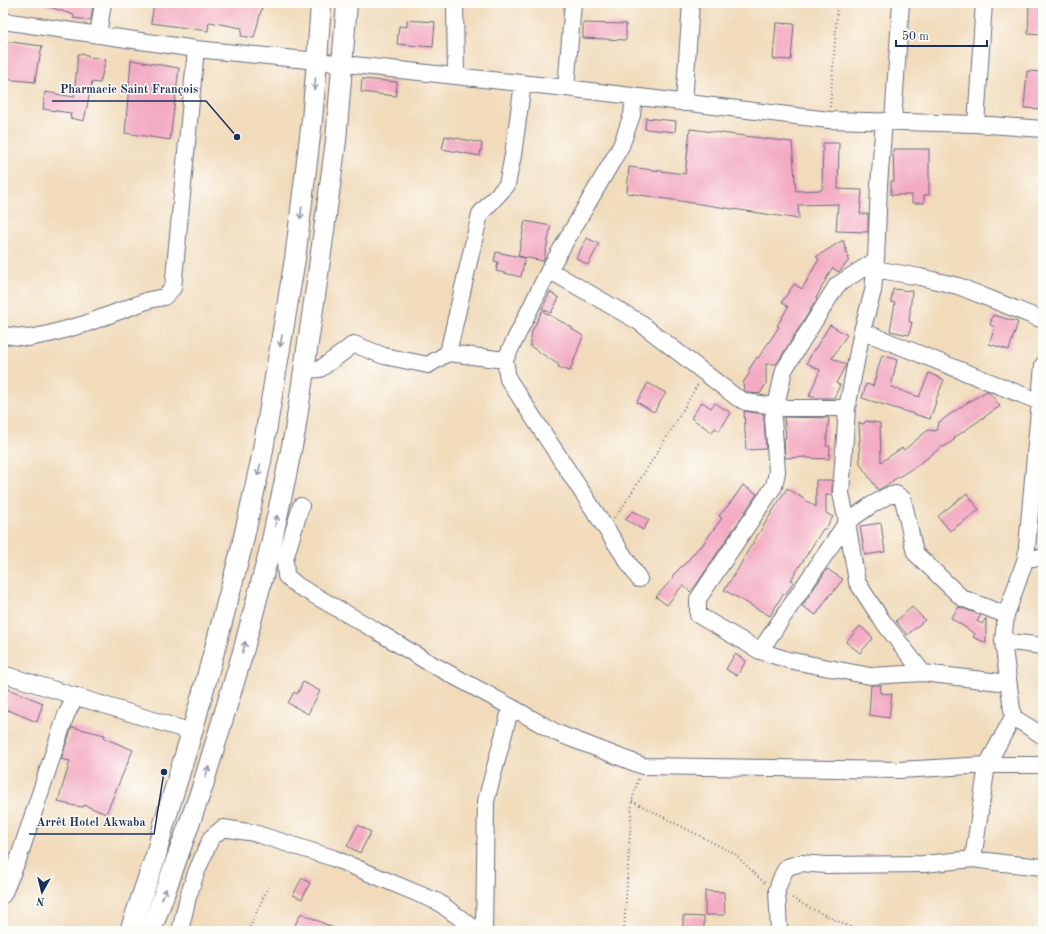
<svg xmlns="http://www.w3.org/2000/svg" width="1046" height="934" viewBox="0 0 1046 934" font-family="'Old Standard TT',serif">
	<rect width="100%" height="100%" fill="#fdfcf7"/>
	<filter id="ink" filterUnits="userSpaceOnUse"><feTurbulence type="fractalNoise" baseFrequency=".025" numOctaves="2"/><feDisplacementMap in="SourceGraphic" scale="8" xChannelSelector="R" yChannelSelector="G"/><feConvolveMatrix kernelMatrix="1 2 1 2 8 2 1 2 1" color-interpolation-filters="sRGB"/></filter>
	<filter id="wash" filterUnits="userSpaceOnUse"><feTurbulence type="fractalNoise" baseFrequency=".012" numOctaves="4" result="noise"/><feDisplacementMap in="SourceGraphic" scale="16" xChannelSelector="R" yChannelSelector="G"/><feGaussianBlur stdDeviation="0.9" result="paint"/><feColorMatrix in="noise" values="0 0 0 0 0 0 0 0 0 0 0 0 0 0 0 0 0 1.4 0 .05"/><feComposite in="paint" operator="in"/></filter>
	<g filter="url(#wash)">
		<rect width="100%" height="100%" fill="#f1dbbb"/>
		<g id="blocks">
			<path fill="#f3aac2" d="M44 3H93L91 20 73 18 74 15 44 5Z
				M154 3H263L254 38 241 36 242 28 209 22 208 31 151 23Z
				M1029 3H1043V35L1028 34Z
				M407 20 435 22 433 47 397 44 399 26 407 27Z
				M583 23 626 24V40L583 38Z
				M776 23 794 24 791 60 773 59Z
				M3 41 42 46 39 62H38L35 82 3 79Z
				M78 54 88 55V57L106 59 100 83 92 82 84 121 70 118 71 113 43 109 45 92 74 97Z
				M131 60 179 68 170 140 125 133Z
				M1027 71 1043 72V109L1024 108Z
				M362 79 397 82 396 96 361 92Z
				M646 118 676 121 675 132 645 129Z
				M690 129 792 142 796 191 822 190 823 143H839L838 189 862 190 860 214H868V232L836 231 838 204 798 205 799 219 627 193 629 167 685 174Z
				M445 136 482 143 480 156 442 149Z
				M893 149H929V195H924V203H912V195H891V181H894Z
				M525 221 551 226 544 259 543 261 518 256Z
				M587 238 599 244 588 265 576 258Z
				M843 240 849 260 839 272 832 268 816 298 817 299 779 360 776 364H766V384L760 394 749 393 744 390 743 383 750 372 748 371 757 357 758 358 779 327 777 326 788 307 782 302 794 284 802 289 819 259 816 257Z
				M496 252 525 258 521 277 496 271 498 262 494 261Z
				M893 289 912 291 909 322H912L909 335 890 331 895 303 891 302Z
				M550 292 559 298 551 313 542 309Z
				M542 311 573 328 572 329 583 336 570 371 558 367 559 365 530 346 532 331Z
				M993 315 1018 322 1009 350 989 344 995 327 990 325Z
				M830 325 847 335 832 358 846 365 836 383 840 385 834 398H817L809 396 820 370 807 363 814 349H815Z
				M882 355 897 360 891 387 919 397 929 373 944 380 935 402H936L930 419 862 398 866 384 873 386Z
				M648 383 666 393 654 412 637 402Z
				M987 391 989 392 1000 406 954 438 955 439 944 447 943 446 915 467 892 481 893 482 878 490 860 464 859 441H860L859 423 864 424 865 421 880 423 881 462 902 448 904 450 928 430 936 431 938 423 965 404Z
				M702 402 711 408 715 403 731 413 719 431 715 428 712 432 691 418Z
				M744 411 764 414V419L766 449 746 450Z
				M784 417 829 418 826 446H830L829 459 806 458 807 457 785 458 784 438H786Z
				M816 480H832V495H826V513L833 517 825 529H823L791 580 794 581 785 595 783 594 770 616 724 590 738 569 746 554 787 488 816 507Z
				M743 485 757 494 696 585 690 592 683 585 667 605 656 597 674 577 672 576 683 565H684L700 546 701 547 722 518 719 516 731 502Z
				M967 493 979 510 950 531 938 516Z
				M633 511 649 520 643 530 625 519Z
				M881 523 885 552 865 555 860 526Z
				M827 569 843 579 832 594 831 593 816 615 802 606Z
				M912 607 925 620 907 635 896 621Z
				M959 607 981 615 977 621 982 624 986 618V643L973 637 975 634 951 618Z
				M860 626 873 638 860 653 846 642Z
				M735 654 746 661 737 676 726 669Z
				M303 682 320 691 308 714 288 703 294 692 297 694Z
				M871 685H881L880 693 892 694 889 718 869 715Z
				M3 687 43 703 37 722 3 708Z
				M72 727 105 735 104 738 133 750 106 814 84 805 83 807 75 806 58 802 70 761 61 759Z
				M358 825 371 832 360 853 347 846Z
				M302 878 310 883 302 899 293 895Z
				M705 891 724 892 725 915H705Z
				M301 913 340 931H307L295 925Z
				M683 916 704 917V931H683Z"/>
		</g>
	</g>
	<g filter="url(#ink)">
		<use href="#blocks" fill-opacity="0" stroke="#666b7f" stroke-width="1"/>
		<g fill="none" stroke-linecap="round" stroke-linejoin="round">
			<defs>
				<path id="minor" d="M455 3 456 76
					M3 21 196 49 317 61 566 88 829 120 976 124 1043 129
					M98 35 103 3
					M566 88 573 3
					M684 103 691 3
					M884 121 879 185 876 260 873 291 862 331 847 408 841 493 847 522 857 582 881 619 923 673 1008 683
					M893 121 901 3
					M976 124 984 3
					M875 269 920 277 958 286 1043 320
					M549 270 639 322 736 397 746 402 776 406 773 418 777 472 774 486 698 599V615L760 651 847 522 870 506 887 496 896 494 903 499 915 553 962 598 1006 615
					M862 331 1040 402
					M3 335 29 338 49 334 85 324 149 300 164 297 173 288 196 49
					M448 353 480 214 507 185 513 155 523 83
					M505 360 508 379 639 579
					M1043 365 1026 558 1006 615 1003 641 1013 717 1043 736
					M305 370 320 369 338 356 354 344 384 356 428 365 448 353 505 360 549 270 621 146 632 115 634 96
					M847 408H784L776 406 784 370 837 285 876 260
					M301 506 285 559 286 576 298 586 375 630 426 661 511 707 557 733 643 766 899 770 987 765H1043
					M1026 558H1043
					M1003 641 1043 646
					M760 651 788 660 870 676 923 673
					M3 674 192 732
					M973 859 987 765 1013 717
					M3 895 19 857 66 715 76 696
					M180 931 188 897 196 873 211 838 223 828 254 833 333 858 371 874 438 902 478 931
					M484 931 486 801 511 707
					M779 931 777 890 782 876 787 867 801 863 826 865 924 864 973 859 1003 863 1043 867"/>
				<path id="major" d="M130 931 156 855 164 824 192 732 218 637 241 550 261 461 295 259 312 120 317 61 321 3
					M151 931 202 788 243 652 270 549 285 480 295 431 318 275 336 141 347 3"/>
			</defs>
			<use href="#minor" stroke="#666b7f" stroke-width="18"/>
			<use href="#major" stroke="#666b7f" stroke-width="22"/>
			<path stroke="#666b7f" stroke-width="2" stroke-dasharray="1 3" stroke-linecap="butt" d="M830 107 837 15 836 3
				M614 518 622 508 673 427 698 384
				M632 801 735 854 760 879 765 883
				M792 898 812 909 859 931
				M248 931 268 887
				M624 931 632 801 638 779"/>
			<use href="#minor" stroke="#fff" stroke-width="16"/>
			<use href="#major" stroke="#fff" stroke-width="20"/>
		</g>
		<defs><path id="oneway-shaft" d="M-6 0H5M1.5-3L5.5 0L1.5 3" fill="none" stroke-width="1.6" stroke-linecap="round" stroke-linejoin="round"/></defs>
		<g stroke="#8d97ae">
			<use href="#oneway-shaft" transform="translate(315 84) rotate(95)"/>
			<use href="#oneway-shaft" transform="translate(301 213) rotate(97)"/>
			<use href="#oneway-shaft" transform="translate(281 341) rotate(100)"/>
			<use href="#oneway-shaft" transform="translate(259 470) rotate(103)"/>
			<use href="#oneway-shaft" transform="translate(276 521) rotate(-78)"/>
			<use href="#oneway-shaft" transform="translate(244 647) rotate(-75)"/>
			<use href="#oneway-shaft" transform="translate(207 772) rotate(-73)"/>
			<use href="#oneway-shaft" transform="translate(164 894) rotate(-70)"/>
		</g>
	</g>
	<path fill="none" stroke="#1b2f5e" stroke-width="1.5" d="M237 137L206 101H52M164 772L154 834H29"/>
	<g fill="#1b2f5e" stroke="#fdfcf7" stroke-width="1.5">
		<circle cx="237" cy="137" r="4"/>
		<circle cx="164" cy="772" r="4"/>
	</g>
	<g font-size="12" text-anchor="middle" font-weight="bold" fill="#1b2f5e" stroke="#fdfcf7" stroke-width="3" stroke-linejoin="round" paint-order="stroke">
		<text x="129" y="93">Pharmacie Saint François</text>
		<text x="91" y="826">Arrêt Hotel Akwaba</text>
	</g>
	<rect width="1046" height="934" fill="none" stroke="#fdfcf7" stroke-width="16"/>
	<g transform="translate(42 892) rotate(188)" stroke="#fdfcf7" stroke-width="3" paint-order="stroke">
	<path d="M0-3L7 15L0 10L-7 15Z" fill="#1b2f5e"/>
	<text y="-6" font-size="11" font-weight="bold" text-anchor="middle" fill="#1b2f5e">N</text>
	</g>
	<path d="M896 40v6h91v-6" fill="none" stroke="#1b2f5e" stroke-width="2"/>
	<text x="902" y="40" font-size="12" fill="#1b2f5e" stroke="#fdfcf7" stroke-width="3" paint-order="stroke">50 m</text>
</svg>
